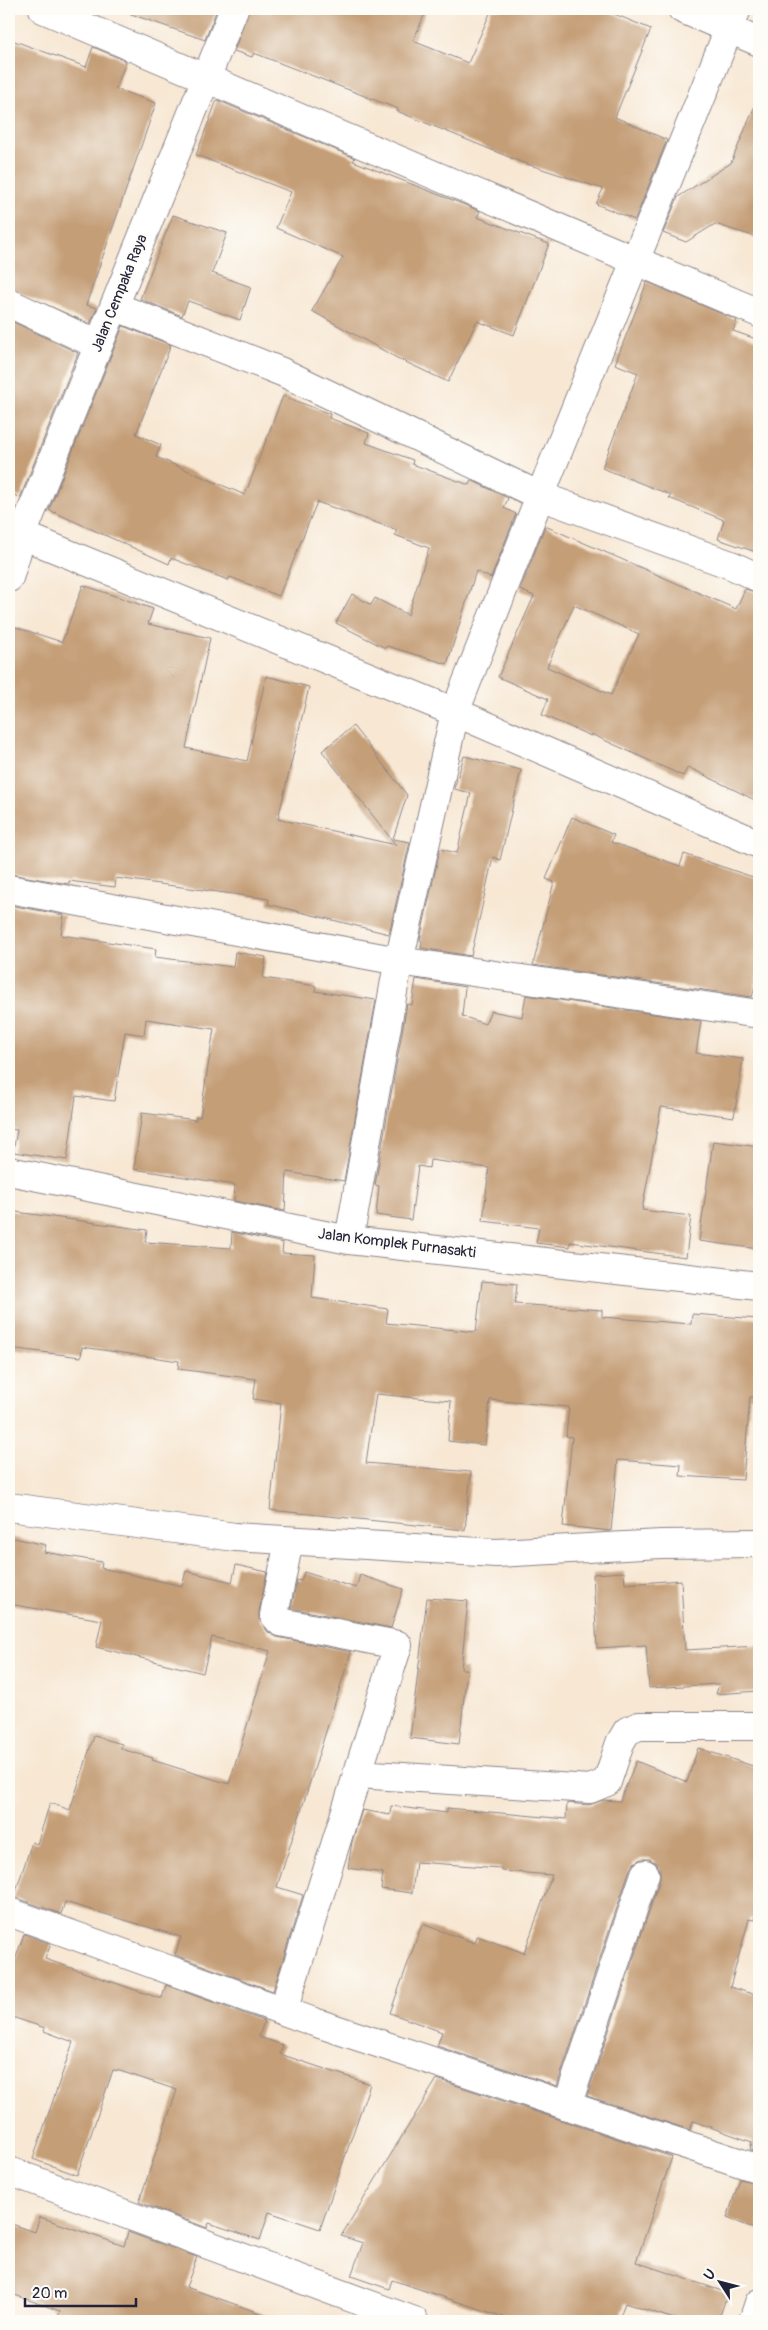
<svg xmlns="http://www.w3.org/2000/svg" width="768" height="2330" viewBox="0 0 768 2330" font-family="Pangolin,sans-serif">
	<rect width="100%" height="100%" fill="#fdfcf7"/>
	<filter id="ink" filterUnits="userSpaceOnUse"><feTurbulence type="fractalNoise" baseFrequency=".02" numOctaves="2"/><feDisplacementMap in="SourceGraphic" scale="10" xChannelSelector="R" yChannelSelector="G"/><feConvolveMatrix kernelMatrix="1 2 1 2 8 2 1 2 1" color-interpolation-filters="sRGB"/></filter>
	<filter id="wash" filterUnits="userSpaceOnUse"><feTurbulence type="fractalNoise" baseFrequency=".0096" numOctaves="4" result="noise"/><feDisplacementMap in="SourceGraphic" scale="20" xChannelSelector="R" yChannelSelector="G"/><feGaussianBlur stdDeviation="1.12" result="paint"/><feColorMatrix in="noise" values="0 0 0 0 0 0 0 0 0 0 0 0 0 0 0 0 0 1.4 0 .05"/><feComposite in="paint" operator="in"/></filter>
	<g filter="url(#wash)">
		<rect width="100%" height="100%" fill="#f7e7d3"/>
		<g id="blocks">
			<path fill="#c49e77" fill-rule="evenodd" d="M129 9H217L205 40 128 13Z
				M249 9H427L413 41 468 63 492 9H602L651 29 615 117 667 140 635 220 596 204 603 189 521 162 397 111 398 109 254 53 252 57 234 51Z
				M9 39 86 67 93 47 126 61 116 89 156 103 86 305 97 308 90 324 9 288Z
				M759 96V238L715 224 686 242 663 233 678 197 731 163Z
				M217 100 355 158 353 161 480 211 477 217 549 244 514 335 477 321 448 382 397 358 312 311 343 257 276 228 291 192 196 155Z
				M173 215 227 233 212 273 251 287 240 320 188 301 182 316 140 299Z
				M647 282 737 320 733 331 759 340V553L718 539 724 520 669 498 671 495 602 468 638 373 615 364Z
				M9 320 78 353 20 498 9 492Z
				M123 326 171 345 136 434 161 445 156 457 245 495 283 396 330 414 329 418 369 433 366 443 413 460 412 464 469 485 471 480 508 498 504 508 516 514 491 578 476 571 447 664 387 646 385 648 336 623 352 594 371 605 375 598 408 615 429 548 395 535 397 530 317 502 279 596 230 577 228 580 171 558 169 564 49 510Z
				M545 526 736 609 745 589 759 593V802L688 767 683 776 591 734V736L542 715 548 699 498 677 534 596 520 590ZM574 605 639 634 611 695 547 667Z
				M83 585 153 609 148 624 210 638 186 748 247 761 266 676 309 687 278 819 396 845 322 751 353 726 407 795 393 839 410 842 389 934 268 904 269 899 116 878 115 887 69 881V884L9 874V625L62 642Z
				M464 756 521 770 500 860 493 857 471 956 421 948 422 941 420 940 440 849 457 853 471 793 454 789Z
				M572 817 614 835 611 842 680 866 684 854 759 879V973L752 997 533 965 554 882 546 879Z
				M9 905 64 915 61 935 156 949 155 957 233 967 235 952 266 957 263 978 316 986 315 991 376 1000 344 1181 287 1172 285 1211 234 1201 235 1185 134 1169 142 1113 196 1120V1116L200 1117 214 1029 146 1019 144 1035 125 1032 114 1101 76 1096 67 1160 13 1152 17 1130 9 1129Z
				M416 979 465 987 462 1016 485 1024 491 1011 522 1017 526 995 701 1021 696 1053 743 1059 734 1117 661 1107 642 1210 691 1216 686 1257 570 1242V1247L536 1243 539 1228 483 1221 489 1168 430 1160 429 1168 418 1166 411 1220 376 1215 379 1186 375 1185 407 1004 412 1005Z
				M713 1141 759 1147V1249L699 1241Z
				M9 1211 147 1230 145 1242 231 1248 232 1232 283 1243 282 1253 315 1255 312 1298 388 1309 386 1323 476 1332 482 1281 517 1284 515 1304 602 1310V1317L691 1324 692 1314 759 1319 755 1397H750L743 1480 680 1476 681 1465 618 1460 611 1531 563 1526 572 1437 566 1436 569 1407 490 1400 485 1445 448 1441 451 1401 376 1394 366 1463 471 1472 465 1530 270 1510 281 1403 253 1399 256 1379 178 1369 179 1361 82 1347 81 1357 9 1348Z
				M9 1537 46 1545 44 1552 102 1562 101 1568 182 1586 186 1571 232 1582 236 1565 267 1572 259 1612V1619L268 1632 277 1637 351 1652 277 1887 303 1895 273 1991 175 1955 181 1937 65 1902 61 1914 14 1897 32 1842 37 1844 50 1803 70 1810 94 1736 122 1744 121 1749 153 1758 152 1760 229 1784 270 1651 212 1637 203 1673 96 1647 102 1620 9 1604Z
				M304 1572 356 1588 360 1575 403 1589 391 1628 291 1608 297 1580 301 1581Z
				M624 1572 625 1584 681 1580 685 1650 759 1646V1691L716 1694 719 1684 649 1688 646 1645 597 1648 593 1574Z
				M427 1598 468 1601 461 1669H467L459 1744 410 1738Z
				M698 1748 759 1768V1902L754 1920 749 1919 730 1987 759 1996V2153L750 2149 752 2142 693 2121 690 2130 587 2096 660 1879V1870L656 1863 650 1859H641L634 1863 630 1869 557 2086 437 2046 442 2032 390 2013 422 1924 475 1943 477 1936 524 1953 552 1875 501 1871V1868L416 1862 412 1893 381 1889 383 1873 348 1868 352 1842 362 1810 390 1815 391 1806 447 1813V1808L566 1819 567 1803 589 1805 603 1800 620 1801 636 1761 687 1782Z
				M24 1934 51 1944 45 1959 159 1998H162L166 1985 264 2021 259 2037 283 2045 280 2054 370 2084 320 2229 269 2212 260 2240 209 2223 207 2228 139 2202 177 2090 120 2071 113 2070 77 2175 33 2159 73 2042 44 2031 45 2028 9 2016V1978Z
				M437 2079 672 2157 636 2262 728 2293 718 2321H680L625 2303 618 2321H516L392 2280 389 2289 351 2276 363 2243 341 2236Z
				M740 2179 759 2184V2230L727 2218Z
				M40 2217 124 2246 128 2232 197 2257 186 2287 271 2317 270 2321H57L60 2311 9 2293V2223L35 2232Z"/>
		</g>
	</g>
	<g filter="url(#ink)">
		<use href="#blocks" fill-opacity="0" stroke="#8c8487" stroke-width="1"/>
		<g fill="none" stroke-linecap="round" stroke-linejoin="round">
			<defs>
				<path id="minor" d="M43 9 759 313
					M682 9 759 42
					M9 303 98 345
					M114 306 282 372 540 496 731 565 759 578
					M22 535 455 712 759 844
					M9 578 22 535 234 9
					M9 889 399 961 759 1014
					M9 1171 349 1240 759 1286
					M349 1240 396 975 455 712 540 496 737 9
					M9 1507 235 1537 496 1553 661 1544 759 1543
					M357 1774 590 1789 607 1782 620 1743 627 1731 639 1726H759
					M9 1912 314 2022 759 2169
					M283 2011 398 1645 280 1622 274 1615 289 1541
					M567 2106 645 1874
					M9 2171 414 2321
					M753 2321 759 2303"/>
			</defs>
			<use href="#minor" stroke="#8c8487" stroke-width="30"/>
			<use href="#minor" stroke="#fff" stroke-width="28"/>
		</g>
	</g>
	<g text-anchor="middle" stroke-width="4" stroke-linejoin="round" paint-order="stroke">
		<g font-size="15" fill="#22223b" stroke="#fdfcf7">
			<text transform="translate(119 293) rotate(-68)" y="5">Jalan Cempaka Raya</text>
			<text transform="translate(397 1243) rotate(7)" y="5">Jalan Komplek Purnasakti</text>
		</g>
	</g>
	<rect width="768" height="2330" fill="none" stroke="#fdfcf7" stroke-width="30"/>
	<g transform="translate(720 2282) rotate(306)" stroke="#fdfcf7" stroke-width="4" paint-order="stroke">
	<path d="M0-4L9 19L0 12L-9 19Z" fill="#22223b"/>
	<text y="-8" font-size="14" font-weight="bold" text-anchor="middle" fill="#22223b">U</text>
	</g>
	<path d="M25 2298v8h111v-8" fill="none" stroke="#22223b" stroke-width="2.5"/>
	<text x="32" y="2298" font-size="15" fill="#22223b" stroke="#fdfcf7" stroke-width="4" paint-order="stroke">20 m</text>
</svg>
